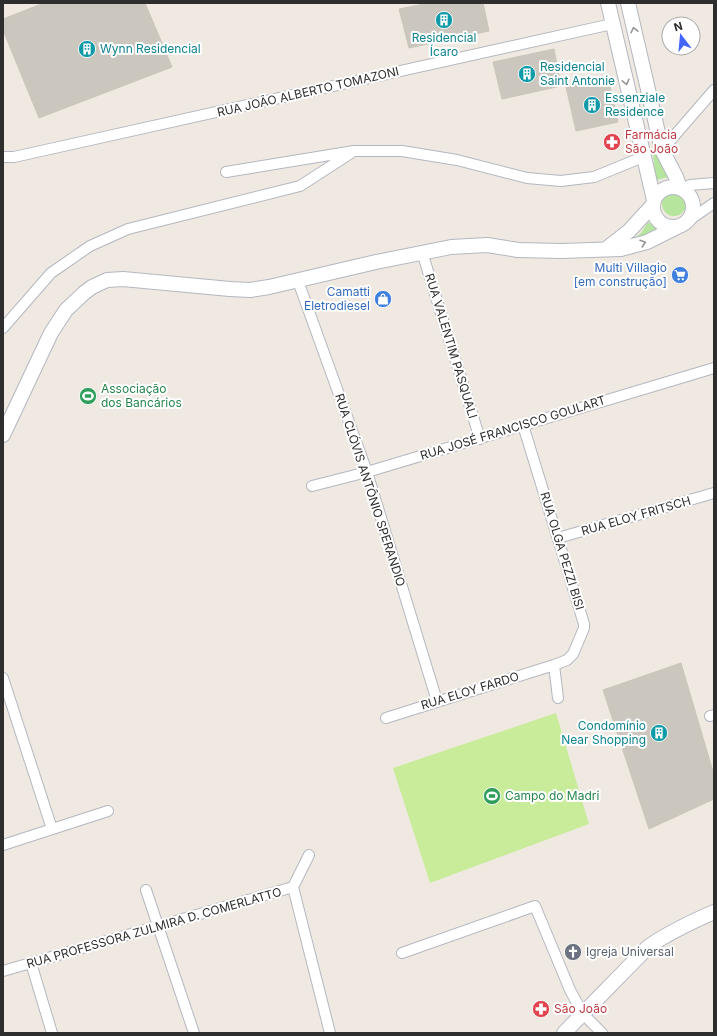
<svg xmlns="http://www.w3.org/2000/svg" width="717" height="1036" viewBox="0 0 717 1036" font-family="Inter,sans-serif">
	<rect width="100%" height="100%" fill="#efe9e1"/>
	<path fill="#b6e59e" d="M652 146 669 177 656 180Z
		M662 204a12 12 0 1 1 24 0a12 12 0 1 1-24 0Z
		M648 222 660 231 629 243 641 233Z"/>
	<path fill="#c9ec9a" d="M556 713 589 824 430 883 393 768Z"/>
	<path fill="#cbc7bf" stroke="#cbc5ba" d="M44 3H145L172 67 39 118 3 30V19Z
		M429 3H483L489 31 409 48 399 9Z
		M554 49 561 86 502 99 493 62Z
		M608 78 618 122 576 131 566 87Z
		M681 663 714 775V799L649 829 603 690Z"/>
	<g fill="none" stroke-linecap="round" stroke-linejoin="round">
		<defs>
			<path id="street" d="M662 150 714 90
				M3 157H14L612 24
				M226 172 354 151H402L457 160 527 178 561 181 594 177 643 157
				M682 189 690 185 714 183
				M688 221 714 203
				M422 252 480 439
				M298 281 367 472 437 701
				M3 328 51 273 90 246 128 229 300 186 351 153
				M312 486 367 472 714 368
				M558 538 714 493
				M554 665 558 698
				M3 678 52 829
				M710 716 714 715
				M386 718 554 665 567 660 573 654 584 628V624L523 425
				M3 845 108 811
				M293 887 330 1033
				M146 890 194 1033
				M402 953 535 906 570 990 583 1014 602 1033
				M31 963 52 1033
				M3 971 293 887 309 855"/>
			<path id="secondary" d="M608 3 654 200
				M628 3 662 150 676 177 680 188
				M653 207a20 20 0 1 1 40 0a20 20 0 1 1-40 0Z
				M606 249 629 231 652 206
				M3 435 51 333 66 310 84 293 92 287 107 280 123 279 230 289 250 290 269 287 376 262 451 247 487 245 518 250 561 251 621 249 647 242 677 227
				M564 1033 648 947C669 932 691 922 714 912"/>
		</defs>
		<use href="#street" stroke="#b4b7c1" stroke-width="12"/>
		<use href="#secondary" stroke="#b4b7c1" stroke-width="16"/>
		<use href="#street" stroke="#fff" stroke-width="10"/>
		<use href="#secondary" stroke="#fff" stroke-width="14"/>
	</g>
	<defs><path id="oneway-chevron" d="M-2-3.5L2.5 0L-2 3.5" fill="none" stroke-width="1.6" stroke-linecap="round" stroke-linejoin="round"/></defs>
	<g stroke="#969696">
		<use href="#oneway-chevron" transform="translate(634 30) rotate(-103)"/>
		<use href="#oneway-chevron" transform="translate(626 82) rotate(77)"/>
		<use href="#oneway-chevron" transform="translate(643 243) rotate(-18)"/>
	</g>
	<defs>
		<symbol id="building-disc" viewBox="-11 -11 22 22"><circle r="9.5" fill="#0f9aa8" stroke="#fff"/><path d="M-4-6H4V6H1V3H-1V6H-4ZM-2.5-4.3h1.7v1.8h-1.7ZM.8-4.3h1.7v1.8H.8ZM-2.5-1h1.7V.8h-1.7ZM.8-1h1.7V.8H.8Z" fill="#fff"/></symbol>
		<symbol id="pharmacy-disc" viewBox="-11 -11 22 22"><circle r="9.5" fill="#e0444e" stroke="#fff"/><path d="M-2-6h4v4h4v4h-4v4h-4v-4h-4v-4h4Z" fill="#fff"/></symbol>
		<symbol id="supermarket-disc" viewBox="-11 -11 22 22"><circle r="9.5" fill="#3f7fe0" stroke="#fff"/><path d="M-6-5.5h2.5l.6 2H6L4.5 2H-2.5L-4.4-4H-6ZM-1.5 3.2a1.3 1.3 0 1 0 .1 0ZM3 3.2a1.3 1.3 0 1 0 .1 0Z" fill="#fff"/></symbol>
		<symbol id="shop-disc" viewBox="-11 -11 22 22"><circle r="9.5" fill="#3f7fe0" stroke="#fff"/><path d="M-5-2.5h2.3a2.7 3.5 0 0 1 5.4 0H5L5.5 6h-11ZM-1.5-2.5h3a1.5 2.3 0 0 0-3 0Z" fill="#fff"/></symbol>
		<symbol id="stadium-disc" viewBox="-11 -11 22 22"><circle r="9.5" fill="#2e9e5b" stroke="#fff"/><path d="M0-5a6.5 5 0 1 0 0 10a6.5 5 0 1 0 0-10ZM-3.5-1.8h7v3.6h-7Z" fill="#fff"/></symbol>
		<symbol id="church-disc" viewBox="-11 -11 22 22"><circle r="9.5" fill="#6b7280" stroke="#fff"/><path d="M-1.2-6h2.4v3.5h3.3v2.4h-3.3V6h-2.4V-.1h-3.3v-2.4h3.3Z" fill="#fff"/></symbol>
	</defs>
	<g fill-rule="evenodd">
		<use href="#building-disc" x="434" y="10" width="20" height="20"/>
		<use href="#building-disc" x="77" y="39" width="20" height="20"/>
		<use href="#building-disc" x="517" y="64" width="20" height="20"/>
		<use href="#building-disc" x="582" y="95" width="20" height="20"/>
		<use href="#pharmacy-disc" x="602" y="132" width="20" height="20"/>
		<use href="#supermarket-disc" x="670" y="265" width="20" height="20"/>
		<use href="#shop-disc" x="373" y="289" width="20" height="20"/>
		<use href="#stadium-disc" x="78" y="386" width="20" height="20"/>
		<use href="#building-disc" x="649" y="723" width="20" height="20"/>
		<use href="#stadium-disc" x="482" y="786" width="20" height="20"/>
		<use href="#church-disc" x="563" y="942" width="20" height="20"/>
		<use href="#pharmacy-disc" x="531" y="999" width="20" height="20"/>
	</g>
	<g text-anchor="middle" stroke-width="4" stroke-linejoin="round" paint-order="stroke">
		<g font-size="12" fill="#0d838f" stroke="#fff" text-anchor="start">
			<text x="444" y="42" text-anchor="middle">Residencial<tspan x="444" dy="14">Ícaro</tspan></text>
			<text x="100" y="53">Wynn Residencial</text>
			<text x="540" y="71">Residencial<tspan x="540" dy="14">Saint Antonie</tspan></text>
			<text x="605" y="102">Essenziale<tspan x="605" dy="14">Residence</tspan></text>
			<text x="646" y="730" text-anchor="end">Condomínio<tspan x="646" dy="14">Near Shopping</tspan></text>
		</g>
		<g font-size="12" fill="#2e2e2e" stroke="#fff">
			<text transform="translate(308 92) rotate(-13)" y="4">RUA JOÃO ALBERTO TOMAZONI</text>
			<text transform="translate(451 346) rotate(73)" y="4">RUA VALENTIM PASQUALI</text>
			<text transform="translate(513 428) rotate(-17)" y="4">RUA JOSÉ FRANCISCO GOULART</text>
			<text transform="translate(370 490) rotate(72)" y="4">RUA CLÓVIS ANTÔNIO SPERANDIO</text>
			<text transform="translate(636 516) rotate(-16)" y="4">RUA ELOY FRITSCH</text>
			<text transform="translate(562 551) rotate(73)" y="4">RUA OLGA PEZZI BISI</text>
			<text transform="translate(470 691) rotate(-17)" y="4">RUA ELOY FARDO</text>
			<text transform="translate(154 928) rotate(-16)" y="4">RUA PROFESSORA ZULMIRA D. COMERLATTO</text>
		</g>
		<g font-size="12" fill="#be3a42" stroke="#fff" text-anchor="start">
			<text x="625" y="139">Farmácia<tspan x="625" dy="14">São João</tspan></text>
			<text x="554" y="1013">São João</text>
		</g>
		<g font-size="12" fill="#366cbe" stroke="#fff" text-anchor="end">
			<text x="667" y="272">Multi Villagio<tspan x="667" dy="14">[em construção]</tspan></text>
			<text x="370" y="296">Camatti<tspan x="370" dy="14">Eletrodiesel</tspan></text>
		</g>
		<g font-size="12" fill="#27864d" stroke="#fff" text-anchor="start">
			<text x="101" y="393">Associação<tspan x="101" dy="14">dos Bancários</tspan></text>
			<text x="505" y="800">Campo do Madri</text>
		</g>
		<g font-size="12" fill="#5b616d" stroke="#fff" text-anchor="start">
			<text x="586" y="956">Igreja Universal</text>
		</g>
	</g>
	<rect width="717" height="1036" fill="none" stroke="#2e2e2e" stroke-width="8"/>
	<g transform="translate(681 36) rotate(344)"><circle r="19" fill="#ffffff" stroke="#ababab"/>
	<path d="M0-3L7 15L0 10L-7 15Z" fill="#4264fb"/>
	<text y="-6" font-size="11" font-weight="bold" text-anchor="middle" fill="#2e2e2e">N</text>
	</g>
</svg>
